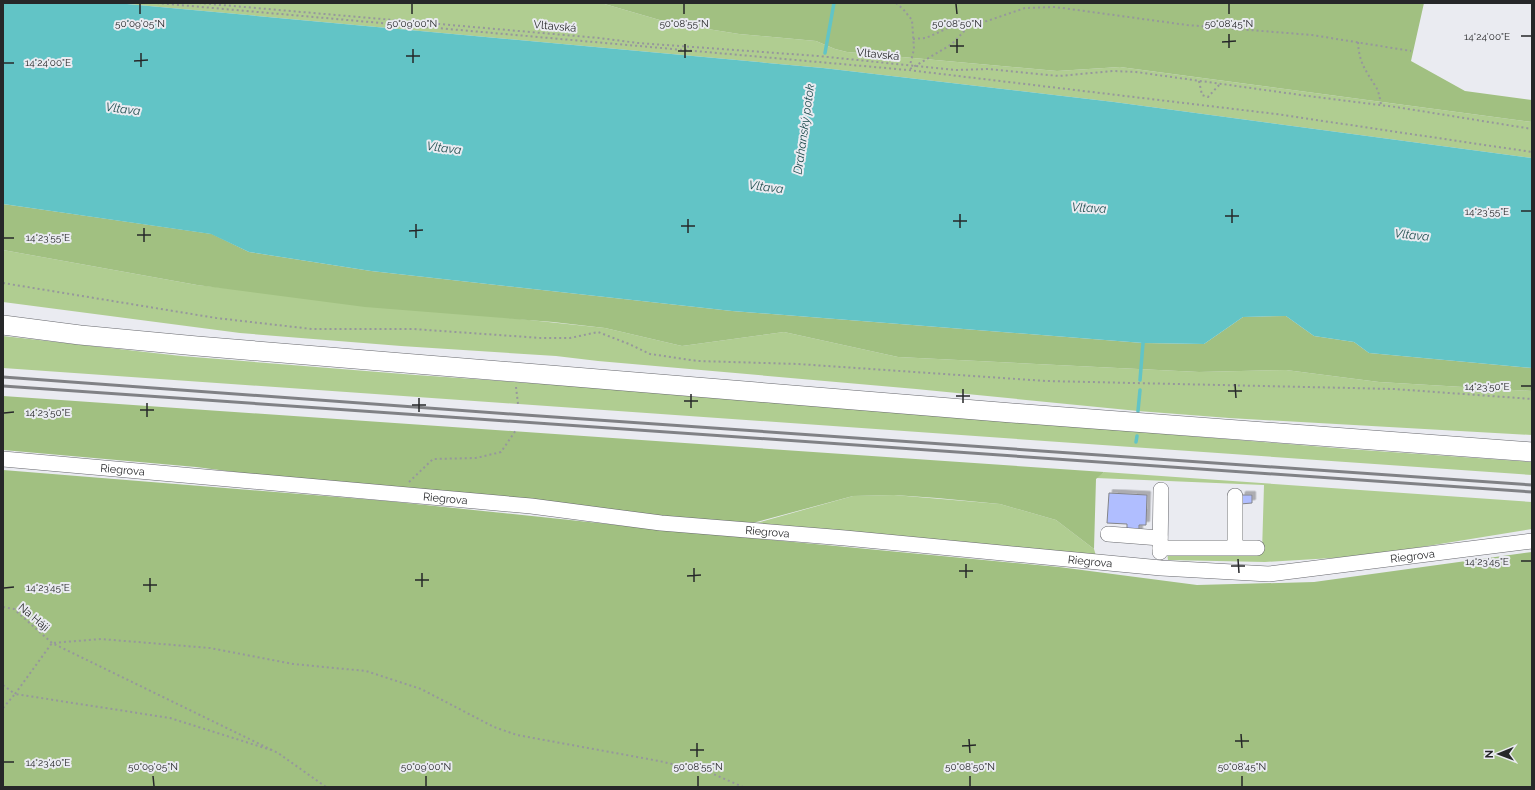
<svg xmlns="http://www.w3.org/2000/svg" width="1535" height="790" viewBox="0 0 1535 790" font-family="Raleway,sans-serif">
	<defs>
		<filter id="shadow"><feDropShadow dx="3.5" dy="-3.5" stdDeviation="0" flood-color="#0004"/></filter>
	</defs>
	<rect width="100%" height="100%" fill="#eaebf1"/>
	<path fill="#b0cd91" d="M116 3H601L670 23 739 34 816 41 835 49 847 52 1057 71 1120 67 1532 122V158L1114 102 823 68Z
		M3 250 197 285 605 328 682 346 784 332 898 357 1199 372 1286 370 1379 382 1532 391V435L1229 418 1138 411 916 389 598 361 556 356 401 346 240 333 3 302Z
		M3 336 181 356 416 375 615 389 1348 449 1532 462V475L3 368Z
		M1104 472 1532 502V529L1366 556 1265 562 1168 560 1167 552H1262L1264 485 1096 478Z
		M894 495 1000 504 1056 520 1094 549 1096 556 753 524 853 496Z"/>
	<path fill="#a1c081" d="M601 3H1424L1411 61 1465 91 1532 100V122L1120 67 1057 71 847 52 835 49 816 41 739 34 670 23Z
		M3 204 212 234 249 252 371 271 732 311 1143 343 1204 344 1243 317 1286 316 1314 336 1354 342 1369 353 1532 368V391L1379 382 1286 370 1199 372 898 357 784 332 682 346 605 328 553 322 365 307 197 285 3 250Z
		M3 396 1104 472 1096 479 1094 549 1056 520 1000 504 937 498 894 495 853 496 749 524 314 482 196 467 3 450Z
		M3 470 387 501 665 530 1059 567 1197 585 1314 582 1532 552V787H3Z"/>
	<path fill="#62c4c6" d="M3 3H116L823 68 1114 102 1532 158V368L1369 353 1354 342 1314 336 1286 316 1243 317 1204 344 1143 343 732 311 371 271 249 252 211 234 3 204Z"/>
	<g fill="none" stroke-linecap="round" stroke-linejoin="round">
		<path stroke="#62c4c6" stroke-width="3.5" d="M825 53 834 3
			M1140 380 1143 343
			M1138 411 1140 390
			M1136 442 1137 436"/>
	</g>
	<path fill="#b0beff" stroke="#838489" filter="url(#shadow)" d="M1109 493 1147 495 1146 525H1139V532H1127V524L1107 523Z
		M1242 495H1252V503L1240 504Z"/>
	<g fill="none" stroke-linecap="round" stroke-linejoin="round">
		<defs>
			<g id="minor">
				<path id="s1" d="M3 459 531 506 661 523 845 538 1161 568 1269 574 1532 541"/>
				<path d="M1108 534 1160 538"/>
				<path d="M1235 547V496"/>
				<path d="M1160 548H1257"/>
				<path d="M1160 552 1161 490"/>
			</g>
			<path id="major" d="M3 325 80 335 197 346 1012 413 1532 452"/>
		</defs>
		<use href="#minor" stroke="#67686d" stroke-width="16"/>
		<use href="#major" stroke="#67686d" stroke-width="20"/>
		<path stroke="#96979c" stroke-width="2" stroke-dasharray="2 3" stroke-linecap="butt" d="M157 3 908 70 1276 114 1532 152
			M199 3 599 38 638 43 818 56 956 70 988 69 1059 76 1113 71 1136 72 1308 96 1396 107 1532 129
			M896 3 903 9 912 20 914 49 910 65
			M913 39 926 38 948 28 987 21 1025 8 1055 7 1187 25 1312 35 1411 51
			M1358 42C1359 63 1366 71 1376 87 1379 92 1380 99 1381 105
			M910 69 952 44 970 25
			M1199 81 1202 95 1208 97 1220 84
			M3 283 216 318 312 329H413L541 338H570L598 332 629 344 650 354 698 361 798 364 1046 381 1394 389 1532 399
			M516 387 518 404
			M409 482 433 459 476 458 501 452 516 430
			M3 607 14 609 52 643 278 753 326 787
			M3 685 15 694 52 643 101 639 210 648 293 664 366 671 421 689 494 727 517 735 659 761 711 773 743 787
			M3 708 15 694 170 718 271 750"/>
		<use href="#minor" stroke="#fff" stroke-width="15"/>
		<use href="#major" stroke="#fff" stroke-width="19"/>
		<path stroke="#808185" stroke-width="3" d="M3 377 525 415 1532 485
			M3 386 1532 492"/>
	</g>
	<path fill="none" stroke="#262729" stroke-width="1.5" d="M140 4V14M412 4V14M684 4V14M956 4 957 14M1229 4V14M1229 34V48M1521 36H1531M957 39V53M1222 42 1236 41M685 44V58M950 46H964M413 49V63M678 51H692M141 53V67M406 56H420M134 61 148 60M4 63H14M1232 209V223M1521 211H1531M960 214V228M1225 216H1239M688 219V233M953 221H967M416 224V238M681 226H695M144 228V242M409 231 423 230M137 235H151M4 238H14M1235 384 1236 398M1521 386H1531M963 389V403M1228 391H1242M691 394V408M956 396H970M419 398V412M684 401H698M147 403V417M412 405H426M140 410H154M4 413 14 412M1238 559 1239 573M1521 561H1531M966 564V578M1231 566H1245M694 568V582M959 571H973M422 573V587M687 576 701 575M150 578V592M415 580H429M143 585H157M4 588 14 587M1241 734 1242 748M969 739 970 753M1235 741H1249M697 743V757M962 746 976 745M690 750H704M4 762H14M153 776 154 786M426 776V786M698 776V786M970 776V786M1242 776V786"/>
	<g text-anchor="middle" stroke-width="4" stroke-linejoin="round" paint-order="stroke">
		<g font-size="11" fill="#262729" stroke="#eaebf1">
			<text transform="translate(555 26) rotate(5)" y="4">Vltavská</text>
			<text transform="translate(878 54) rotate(6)" y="4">Vltavská</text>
			<text dy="4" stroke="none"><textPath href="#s1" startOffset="120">Riegrova</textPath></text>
			<text dy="4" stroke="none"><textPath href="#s1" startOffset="444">Riegrova</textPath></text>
			<text dy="4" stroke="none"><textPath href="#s1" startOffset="768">Riegrova</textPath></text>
			<text dy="4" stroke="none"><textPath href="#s1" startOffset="1416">Riegrova</textPath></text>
			<text dy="4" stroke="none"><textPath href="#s1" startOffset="1092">Riegrova</textPath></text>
			<text transform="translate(34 617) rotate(40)" y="4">Na Háji</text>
		</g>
		<g font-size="12" font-style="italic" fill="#224f50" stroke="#eaebf1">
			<text transform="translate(123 109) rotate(7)" y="4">Vltava</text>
			<text transform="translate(804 129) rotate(-82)" y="4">Drahanský potok</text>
			<text transform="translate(444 148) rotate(7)" y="4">Vltava</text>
			<text transform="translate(766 187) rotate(7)" y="4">Vltava</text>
			<text transform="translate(1089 208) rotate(3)" y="4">Vltava</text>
			<text transform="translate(1412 235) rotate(6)" y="4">Vltava</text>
		</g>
	</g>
	<g font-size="10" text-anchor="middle" fill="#262729" stroke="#eaebf1" stroke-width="4" stroke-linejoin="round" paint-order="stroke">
		<text x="140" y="27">50°09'05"N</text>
		<text x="412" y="27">50°09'00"N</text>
		<text x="684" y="27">50°08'55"N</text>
		<text x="957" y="27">50°08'50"N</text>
		<text x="1229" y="27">50°08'45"N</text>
		<text x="1487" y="40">14°24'00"E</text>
		<text x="48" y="66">14°24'00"E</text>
		<text x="1487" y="215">14°23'55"E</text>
		<text x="48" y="241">14°23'55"E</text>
		<text x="1487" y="390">14°23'50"E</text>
		<text x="48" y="416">14°23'50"E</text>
		<text x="1487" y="565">14°23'45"E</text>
		<text x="48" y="591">14°23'45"E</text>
		<text x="48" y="766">14°23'40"E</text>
		<text x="153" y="770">50°09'05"N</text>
		<text x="426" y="770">50°09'00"N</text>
		<text x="698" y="770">50°08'55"N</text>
		<text x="970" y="770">50°08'50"N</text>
		<text x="1242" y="770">50°08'45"N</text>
	</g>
	<rect width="1535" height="790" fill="none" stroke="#262729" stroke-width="8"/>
	<g transform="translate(1499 754) rotate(269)" stroke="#eaebf1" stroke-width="3" paint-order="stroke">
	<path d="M0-3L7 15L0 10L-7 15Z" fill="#262729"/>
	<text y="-6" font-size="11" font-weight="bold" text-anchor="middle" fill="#262729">N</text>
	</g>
</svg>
